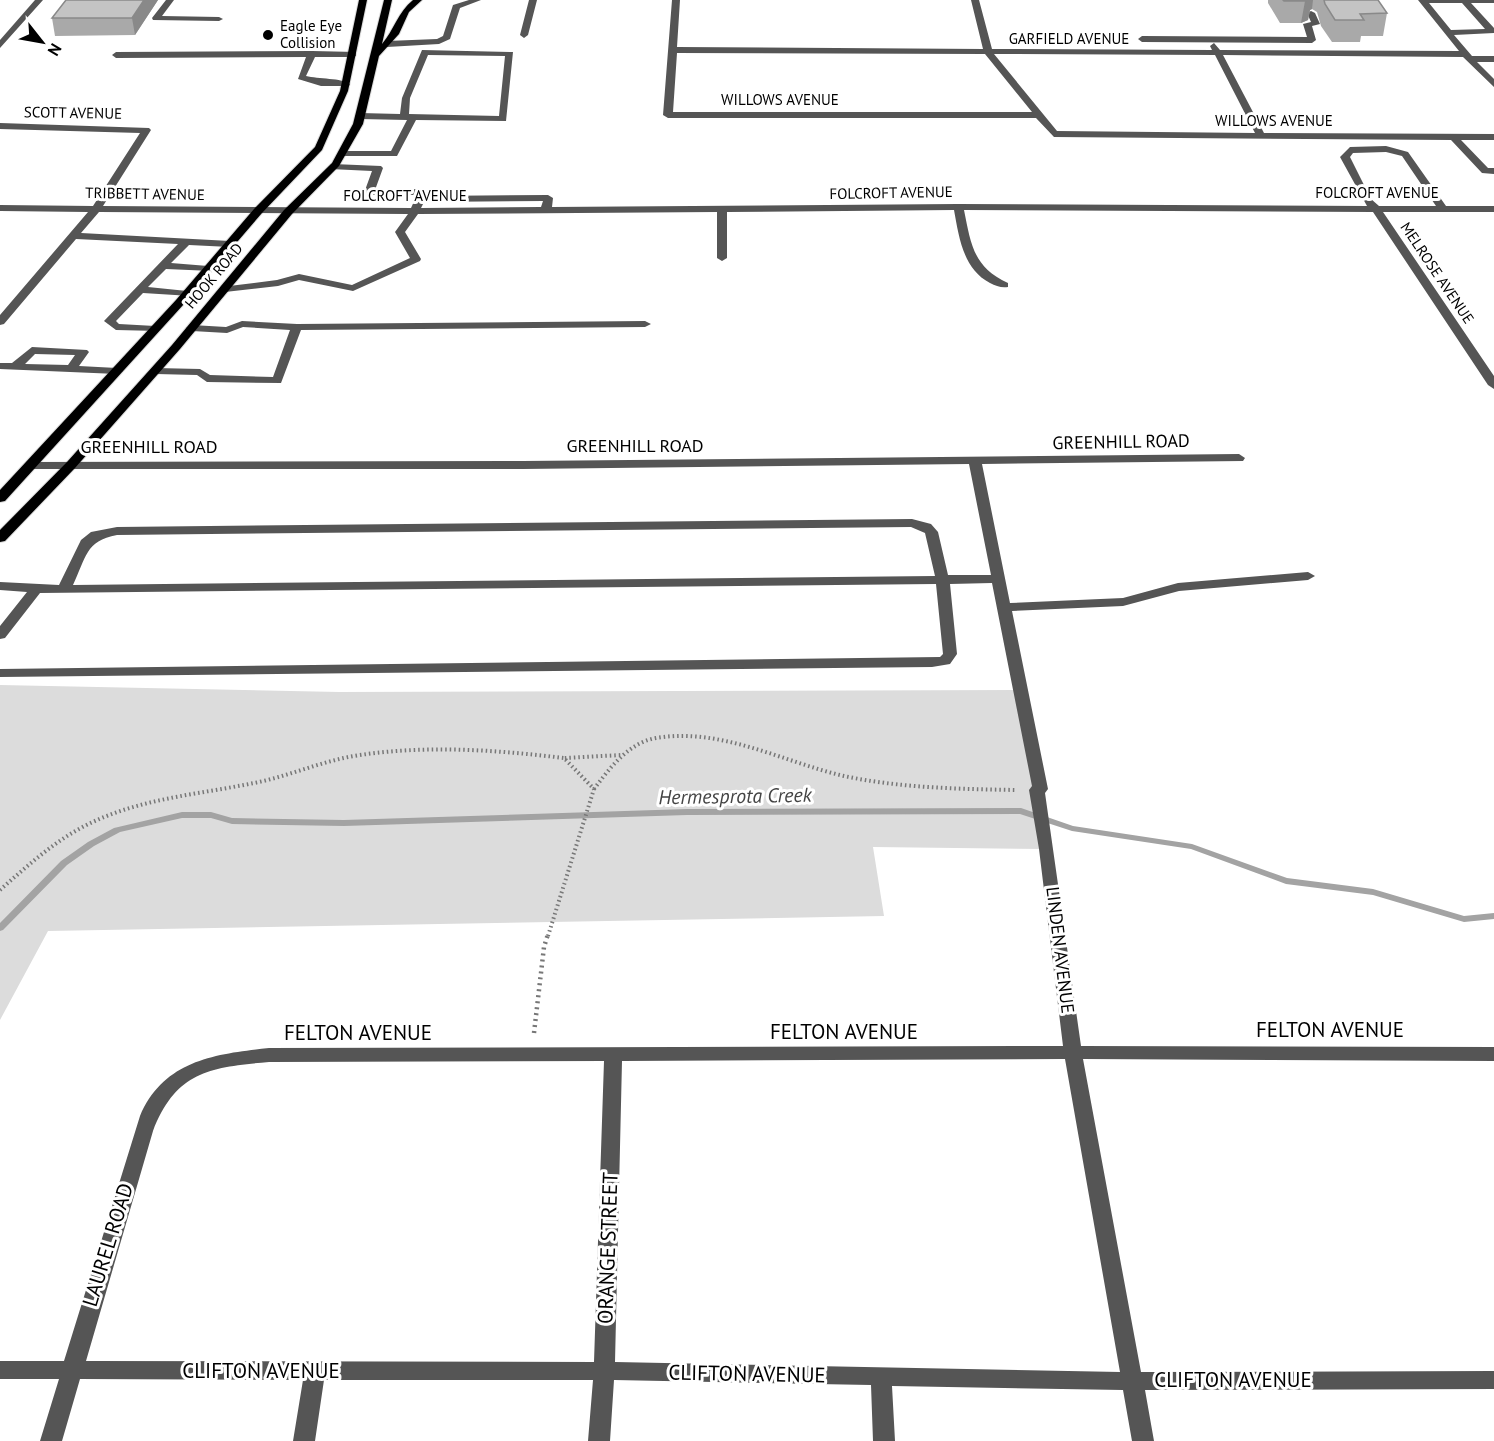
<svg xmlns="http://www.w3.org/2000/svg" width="1494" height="1441" viewBox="0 0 1494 1441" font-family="'PT Sans',sans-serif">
	<rect width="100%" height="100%" fill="#fff"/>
	<path fill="#dcdcdc" d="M0 685 339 692 1020 690 1047 849 873 847 884 916 48 931 0 1020Z"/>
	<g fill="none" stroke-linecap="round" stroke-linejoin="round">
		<path fill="#a3a3a3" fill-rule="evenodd" d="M1021 808 1073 826 1192 844 1287 878 1373 889 1464 916 1494 913V919L1464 922 1373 895 1286 884 1191 849 1072 831 1020 814 687 815 344 826 232 824 211 818H182L120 832 94 846 67 865 3 930 0 931V923L61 861 88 842 114 828 182 812H211L232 818 344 820 687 809Z"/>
		<defs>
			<path id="major" d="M359 0H367L348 91 322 150 262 213 184 304 5 501 0 502V490L176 300 254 209 315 147 340 91Z
				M384 0H392L382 44C394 30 398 12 413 0H422L409 12 399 34 379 56 363 124 339 166 292 214 180 349 75 468 5 541 0 542V530L67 462 172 345 284 210 332 163 353 124Z"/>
		</defs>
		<use href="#major" stroke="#dbdbdb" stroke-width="2"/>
		<path stroke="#777" stroke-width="4" stroke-dasharray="1.5 3" stroke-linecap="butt" d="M594 789C610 768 628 743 656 738 721 727 783 762 844 776 900 788 959 789 1017 790
			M0 890C25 868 50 845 79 829 133 799 195 795 254 783 290 776 324 760 360 755 427 745 497 750 564 758
			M548 936 594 789 564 758 622 755"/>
		<path stroke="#777" stroke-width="4.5" stroke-dasharray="2 4" stroke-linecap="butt" d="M534 1033 544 947 548 934"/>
		<path fill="#555" fill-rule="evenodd" d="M35 0H43L0 48V40Z
			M166 0H174L162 16 219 17 223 19 219 21 153 20 152 18Z
			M469 0H481L460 8 450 39 439 44 387 47 383 44 387 41 437 39 443 36 453 5Z
			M529 0H537L528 35 524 38 520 35Z
			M672 0H680L677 47 983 49 971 0H979L992 49 1212 50 1210 46 1214 43 1220 50 1459 51 1418 0H1494V3H1471L1494 28V33L1454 35 1472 56H1494V62H1477L1494 79V87L1463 57 1223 55 1264 133 1494 134V140H1461L1488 168H1494V174L1482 173 1451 140 1054 137 1036 118H668L663 115ZM1429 3H1462L1485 29 1451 30ZM677 53 985 54 1032 112H673ZM994 54 1215 55 1255 133 1057 131Z
			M1311 11 1315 13 1320 24 1312 26 1316 40 1312 43 1142 42 1138 39 1142 36 1307 37 1303 24 1311 22 1307 13Z
			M422 50 513 52 506 121 416 120 397 156H340V152L343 151H391L407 120 360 119 355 116 360 113 400 114 402 98ZM428 55 505 56 499 116 409 114 410 98Z
			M312 51 356 52V56L353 57H315L306 76C318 79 342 78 350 84L349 86H321L298 79 306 57 116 58 112 55 116 52Z
			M0 123 149 128 151 130 103 206 411 208 417 195H366L364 193 372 171 330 169V165L333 164 381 166 383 168 375 190 423 189 428 192 426 196 548 195 553 198 552 207 958 204 1367 206 1340 157 1350 147 1386 146 1408 152 1446 206H1494V212H1383L1494 376V389L1488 385 1373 212 964 210C971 244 973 267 1008 283V287C1001 288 996 286 990 283 963 269 959 237 954 210L727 212V258L722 261 717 258V212L418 214 405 232 421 259 420 261 353 291 299 280 278 286 225 292 220 289 221 287 277 280 299 274 352 285 410 258 395 232 408 214 99 212 81 233 230 241 235 244 230 247 189 245 171 263 208 266 212 267V271L166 269 148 287 187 291 192 294 191 296 143 293 116 321 119 324 155 326 159 327V331L116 330 104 321 178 244 76 239 4 324 0 325V315L88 212 0 211V205L93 206 140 133 0 129ZM1386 152 1402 156 1436 206H1379L1371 199 1350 157 1353 153ZM543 201 541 207 421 208 424 202Z
			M242 321 297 324 645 321 651 324 645 327 301 330 281 383 207 382 197 375 156 374 150 371 156 368 200 369 210 375 273 377 290 330 243 327 227 333 192 331 186 328 192 325 226 327Z
			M32 347 87 350 89 352 79 366 117 368 123 371 117 374 0 369V363H12ZM35 354 75 355 68 365 25 364Z
			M1239 454 1245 458 1243 461 982 464 1010 603 1123 598 1178 583 1308 572 1315 576 1308 580 1179 591 1123 606 1012 611 1048 789 1045 793 1081 1046 1494 1047V1061L1083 1059 1141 1372 1494 1371V1389L1145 1390 1154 1441H1132L1123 1390 892 1386 895 1441H873L871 1385 614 1380 610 1441H588L593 1380H324L315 1441H293L303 1380 80 1379 62 1441H40L59 1379H0V1361H64L140 1116C164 1060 215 1054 269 1048L1063 1046 1039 849 1029 790 1032 786 992 583 950 584 957 654 950 664 932 667 0 677V669L940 657 943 654 936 584 40 593 5 638 0 639V626L27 592 0 590V582L59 585 81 540 91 532 117 527 912 519 931 524 938 532 948 575H991L969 464 523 469H32L26 465 28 462 523 461ZM911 527 925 533 935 576 73 585C86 558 85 541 117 535ZM1065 1059 1120 1372 615 1362 622 1061ZM604 1061 594 1362 86 1361 153 1131C176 1071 211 1067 269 1062Z"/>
		<use href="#major" fill="#000" fill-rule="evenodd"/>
	</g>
	<path fill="#a9a9a9" d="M66 0H158L135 35 55 36 52 18Z
		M1268 0H1378L1387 13 1383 36H1361L1360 42H1332L1321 26 1317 12 1312 9 1310 10 1308 20 1301 23H1280L1268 3Z"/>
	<path fill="#898989" d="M144 0H158L135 35 132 18Z
		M1307 0H1313L1312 9 1310 10 1308 20 1301 23 1305 1Z"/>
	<path fill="#c4c4c4" stroke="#898989" stroke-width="1.5" d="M66 0H144L132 18H52Z
		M1283 0H1307L1305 1H1284Z
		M1324 0H1378L1387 13 1360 14 1364 20H1335L1325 4Z"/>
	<circle fill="#000" stroke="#fff" stroke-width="2" cx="268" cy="35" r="6"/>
	<g text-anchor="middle" stroke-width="6" stroke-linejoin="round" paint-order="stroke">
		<g font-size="15" fill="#000" stroke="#fff" text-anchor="start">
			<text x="280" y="31">Eagle Eye<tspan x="280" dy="17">Collision</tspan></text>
		</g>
		<g font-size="15" fill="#000" stroke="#fff">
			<text x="1069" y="44">GARFIELD AVENUE</text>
			<text x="780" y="105">WILLOWS AVENUE</text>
			<text transform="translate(73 113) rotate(1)" y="5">SCOTT AVENUE</text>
			<text x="1274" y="126">WILLOWS AVENUE</text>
			<text transform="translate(891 193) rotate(-1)" y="5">FOLCROFT AVENUE</text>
			<text x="1377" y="198">FOLCROFT AVENUE</text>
			<text transform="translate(145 194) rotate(1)" y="5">TRIBBETT AVENUE</text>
			<text x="405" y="201">FOLCROFT AVENUE</text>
			<text transform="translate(1437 273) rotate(56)" y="5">MELROSE AVENUE</text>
			<text transform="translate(214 276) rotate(-50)" y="5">HOOK ROAD</text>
		</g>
		<g font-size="18" fill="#000" stroke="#fff">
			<text transform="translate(1121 442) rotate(-1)" y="6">GREENHILL ROAD</text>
			<text x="635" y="452">GREENHILL ROAD</text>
			<text x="149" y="453">GREENHILL ROAD</text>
			<text transform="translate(1060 950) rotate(83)" y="6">LINDEN AVENUE</text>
		</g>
		<g font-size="20" font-style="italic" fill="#444" stroke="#fff">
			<text transform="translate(735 796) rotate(-1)" y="7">Hermesprota Creek</text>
		</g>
		<g font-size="21" fill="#000" stroke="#fff">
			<text x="1330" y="1037">FELTON AVENUE</text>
			<text x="844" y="1039">FELTON AVENUE</text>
			<text x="358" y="1040">FELTON AVENUE</text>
			<text transform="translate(108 1245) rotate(-73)" y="7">LAUREL ROAD</text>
			<text transform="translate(608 1248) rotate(-88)" y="7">ORANGE STREET</text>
			<text x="261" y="1378">CLIFTON AVENUE</text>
			<text transform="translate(747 1374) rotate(1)" y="7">CLIFTON AVENUE</text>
			<text x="1233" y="1387">CLIFTON AVENUE</text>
		</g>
	</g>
	<g transform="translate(42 42) rotate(121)" stroke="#ffffff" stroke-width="4.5" paint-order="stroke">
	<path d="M0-4.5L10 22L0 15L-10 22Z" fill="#000000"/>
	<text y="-9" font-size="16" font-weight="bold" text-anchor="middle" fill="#000000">N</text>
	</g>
</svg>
